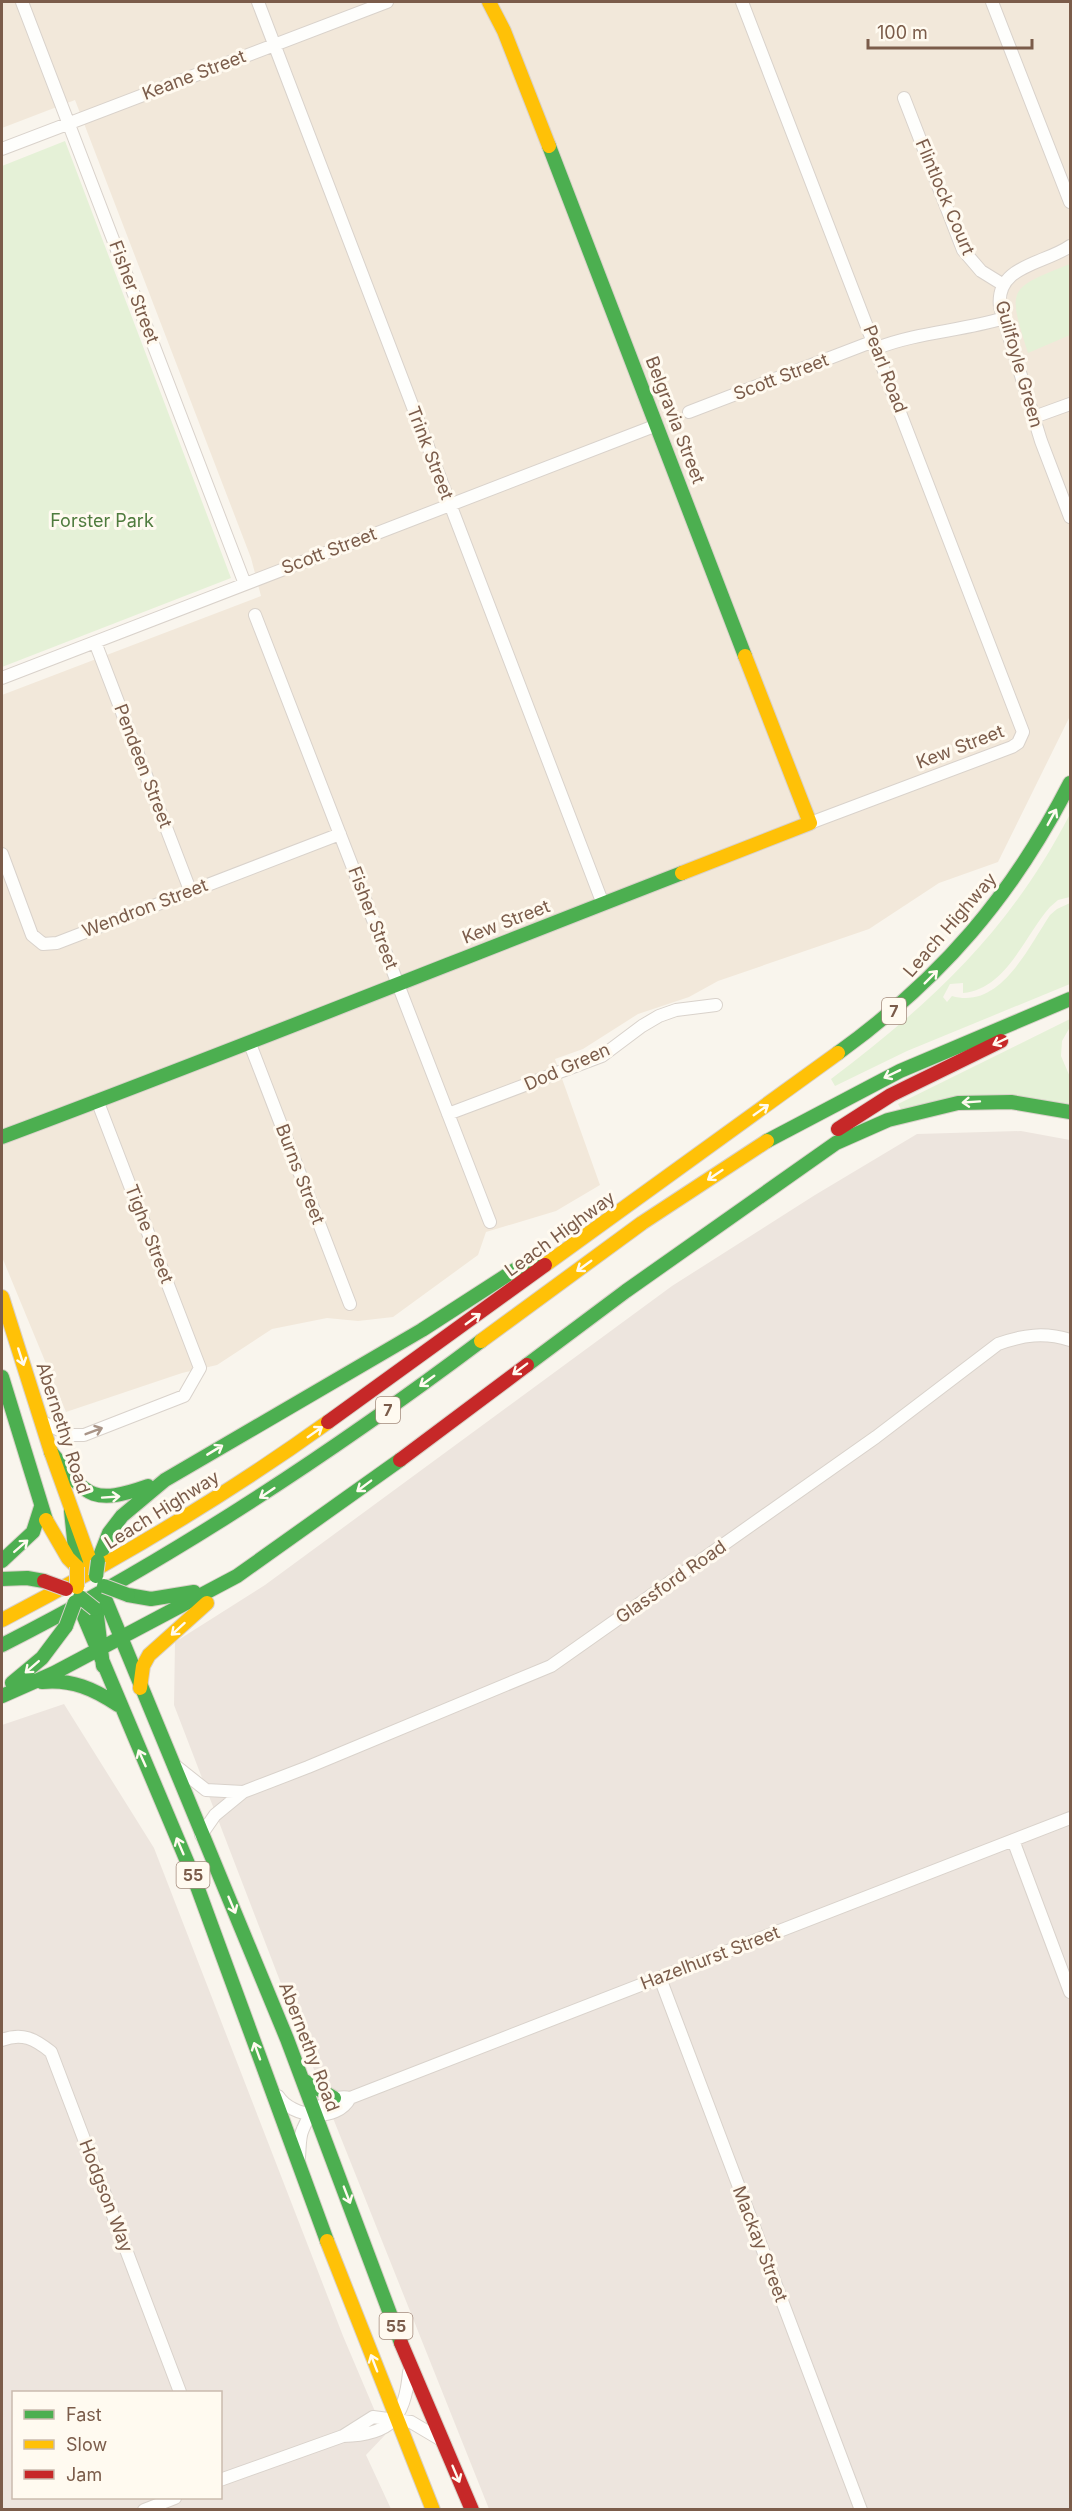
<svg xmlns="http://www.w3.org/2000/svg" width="1072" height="2511" viewBox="0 0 1072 2511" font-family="Inter,sans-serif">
	<rect width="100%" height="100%" fill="#f9f5ed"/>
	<path fill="#f2e8da" d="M2 2H1070V716L998 862 939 883 869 929 718 981 689 997 638 1014 583 1049 555 1059 600 1185 556 1211 486 1232 478 1255 393 1317 358 1321 327 1318 272 1329 217 1365 182 1373 66 1412 2 1257V695L261 596 251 558 75 100 2 128Z"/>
	<path fill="#ede5de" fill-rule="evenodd" d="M1021 1131 1070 1140V2509H489L323 2093 174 1705 175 1642 265 1585 672 1286 815 1195 917 1134Z
		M64 1704 154 1848 343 2336 385 2435 366 2455 391 2509H2V1725ZM14 2392H220V2498H14Z"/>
	<path fill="#e5f1d7" d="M65 141 231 578 2 667V166Z
		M1070 264V335L1028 353C1008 289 1006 289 1070 264Z
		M1070 814V897L1058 900 1050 907C1024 936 1007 989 963 993V983L950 984 943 997 947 1002 952 996C1000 1010 1028 948 1050 915L1057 909 1070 903V984L907 1051 835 1086 831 1079C934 1001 1010 930 1070 814Z
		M1070 1019V1027L1062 1041 1061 1056 1070 1077V1106L901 1109 898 1104Z"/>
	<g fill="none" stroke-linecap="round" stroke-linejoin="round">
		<defs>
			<path id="street" d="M22 2 245 584
				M258 2 603 904
				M742 2 1023 732 1018 743 1012 747 810 823
				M992 2 1070 202
				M904 98 963 250 981 271 1002 284
				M2 149 387 2
				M1070 246C1045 264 995 265 1000 307L1041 441 1070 517
				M877 348C918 332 962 331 1004 318
				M689 412 874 341
				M1034 417 1070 404
				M255 615 490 1222
				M95 642 190 890
				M2 678 657 425
				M2 854 32 935 43 944 57 943 340 834
				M250 1044 350 1304
				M448 1114 602 1056 642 1026 659 1016 676 1010 716 1005
				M41 1421 69 1435H84L184 1396 200 1368 97 1100
				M177 1767 206 1790 243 1792
				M201 1835 215 1815 243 1792 308 1767 551 1666 876 1437 998 1344C1023 1335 1044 1332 1070 1340
				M1013 1840 1070 1992
				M660 1978 861 2510
				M2 2040C22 2032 35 2039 51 2052L180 2392
				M278 2096C292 2118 337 2123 350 2098
				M299 2157C300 2148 299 2137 303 2129 310 2110 332 2094 350 2098L1070 1818
				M343 2436C390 2435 405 2419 409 2372
				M220 2480 343 2436 373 2417 411 2422 438 2438
				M144 2510 175 2498"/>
			<path id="fast" d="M549 146 745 656
				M838 1053C942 978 1012 896 1070 783
				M2 1137C230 1052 455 961 682 873
				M767 1141 900 1071 1070 999
				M527 1365 626 1291 836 1143 888 1120 958 1103 1011 1102 1070 1112
				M2 1377 46 1520
				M51 1452C87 1496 91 1506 148 1486
				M71 1511 77 1567
				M2 1561 33 1532 41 1507
				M98 1561 109 1533 122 1516 165 1480 422 1330 535 1257
				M2 1579 27 1578 44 1581
				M128 1595 151 1599 194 1592
				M95 1599 103 1666
				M106 1601 287 2039 401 2343
				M84 1617 194 1878 327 2241
				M2 1645C172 1559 329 1455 481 1341
				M42 1682C72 1679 94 1689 118 1705
				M12 1683 42 1658 66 1626
				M2 1696 54 1673 237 1576 400 1460
				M303 2080 334 2098"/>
			<path id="slow" d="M489 2 504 31 549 146
				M682 873 810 823 745 656
				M545 1265 838 1053
				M2 1297 51 1452 93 1569
				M481 1341 642 1223 767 1141
				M46 1520 68 1558 79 1569
				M2 1620C115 1561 224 1497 328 1422
				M140 1688 143 1666 149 1655 207 1603
				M327 2241 433 2510"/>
			<path id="jam" d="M838 1129 891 1095 1001 1041
				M328 1422 545 1265
				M400 1460 527 1365
				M401 2343 472 2510"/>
		</defs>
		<use href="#street" stroke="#d9d2cb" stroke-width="14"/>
		<use href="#fast" stroke="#d9d1c9" stroke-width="16"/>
		<use href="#slow" stroke="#d9d1c9" stroke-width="16"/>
		<use href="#jam" stroke="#d9d1c9" stroke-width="16"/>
		<use href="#street" stroke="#fefefc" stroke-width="12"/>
		<use href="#fast" stroke="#4caf50" stroke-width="14"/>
		<use href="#slow" stroke="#ffc107" stroke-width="14"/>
		<use href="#jam" stroke="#c62828" stroke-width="14"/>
		<defs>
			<path id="fast-bridge" d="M96 1576 98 1561
				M104 1586 128 1595
				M80 1597 95 1609
				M66 1626 75 1602"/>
			<path id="slow-bridge" d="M77 1567V1587"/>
			<path id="jam-bridge" d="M44 1581 66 1589"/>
		</defs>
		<use href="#fast-bridge" stroke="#dad1ca" stroke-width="16" stroke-linecap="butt"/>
		<use href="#slow-bridge" stroke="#dad1ca" stroke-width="16" stroke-linecap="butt"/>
		<use href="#jam-bridge" stroke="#dad1ca" stroke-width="16" stroke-linecap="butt"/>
		<use href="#fast-bridge" stroke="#4caf50" stroke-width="14"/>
		<use href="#slow-bridge" stroke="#ffc107" stroke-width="14"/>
		<use href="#jam-bridge" stroke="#c62828" stroke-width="14"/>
	</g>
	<defs><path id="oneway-shaft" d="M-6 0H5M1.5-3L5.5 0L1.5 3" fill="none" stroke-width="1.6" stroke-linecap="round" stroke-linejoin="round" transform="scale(1.5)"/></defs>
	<g stroke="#fffaf0">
		<use href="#oneway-shaft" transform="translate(1052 817) rotate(-61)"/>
		<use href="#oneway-shaft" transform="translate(931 977) rotate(-45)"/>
		<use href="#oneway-shaft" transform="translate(1001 1041) rotate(154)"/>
		<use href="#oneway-shaft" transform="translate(892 1074) rotate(154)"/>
		<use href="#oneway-shaft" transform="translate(971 1102) rotate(176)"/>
		<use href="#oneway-shaft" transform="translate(761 1110) rotate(-35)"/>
		<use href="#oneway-shaft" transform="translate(715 1175) rotate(146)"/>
		<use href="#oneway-shaft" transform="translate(584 1266) rotate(144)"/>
		<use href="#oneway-shaft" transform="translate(473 1319) rotate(-36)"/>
		<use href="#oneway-shaft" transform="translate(21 1357) rotate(72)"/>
		<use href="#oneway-shaft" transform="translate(520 1369) rotate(143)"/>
		<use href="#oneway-shaft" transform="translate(427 1381) rotate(144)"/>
		<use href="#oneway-shaft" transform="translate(315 1432) rotate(-35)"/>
		<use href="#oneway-shaft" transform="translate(215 1450) rotate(-31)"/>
		<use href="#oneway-shaft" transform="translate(364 1486) rotate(143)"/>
		<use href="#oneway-shaft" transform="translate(267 1493) rotate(146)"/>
		<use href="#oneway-shaft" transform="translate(111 1497) rotate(-4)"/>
		<use href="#oneway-shaft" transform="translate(21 1546) rotate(-41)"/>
		<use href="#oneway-shaft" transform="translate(178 1629) rotate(138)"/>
		<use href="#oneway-shaft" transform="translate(32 1667) rotate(139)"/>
		<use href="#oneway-shaft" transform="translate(142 1758) rotate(-114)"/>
		<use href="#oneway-shaft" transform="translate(180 1846) rotate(-113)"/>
		<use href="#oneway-shaft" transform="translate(232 1905) rotate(67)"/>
		<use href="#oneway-shaft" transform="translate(257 2051) rotate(-110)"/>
		<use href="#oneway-shaft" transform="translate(347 2195) rotate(69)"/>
		<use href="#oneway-shaft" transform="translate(374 2363) rotate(-111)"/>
		<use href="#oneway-shaft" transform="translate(456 2474) rotate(67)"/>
	</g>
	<use stroke="#a99588" href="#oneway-shaft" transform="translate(94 1431) rotate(-21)"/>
	<g text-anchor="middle" stroke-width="6" stroke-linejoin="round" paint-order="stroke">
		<g fill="#fffaf0" stroke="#a38b7c" stroke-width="1.5">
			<rect x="882" y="998" width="24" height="26" rx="4.5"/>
			<rect x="376" y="1397" width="24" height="26" rx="4.5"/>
			<rect x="176.5" y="1862" width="33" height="26" rx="4.5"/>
			<rect x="379.5" y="2313" width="33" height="26" rx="4.5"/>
		</g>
		<g font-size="16" font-weight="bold" fill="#7b5c4a">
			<text x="894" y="1017">7</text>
			<text x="388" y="1416">7</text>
			<text x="193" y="1881">55</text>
			<text x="396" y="2332">55</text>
		</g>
		<g font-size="18" fill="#7b5c4a" stroke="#fffaf0">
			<text transform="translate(194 75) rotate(-21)" y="6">Keane Street</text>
			<text transform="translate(945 197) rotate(67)" y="6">Flintlock Court</text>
			<text transform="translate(134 292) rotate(69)" y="6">Fisher Street</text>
			<text transform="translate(1019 364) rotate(74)" y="6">Guilfoyle Green</text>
			<text transform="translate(885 369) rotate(69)" y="6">Pearl Road</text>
			<text transform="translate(781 377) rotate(-21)" y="6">Scott Street</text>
			<text transform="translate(675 420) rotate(69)" y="6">Belgravia Street</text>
			<text transform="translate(430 453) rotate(69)" y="6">Trink Street</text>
			<text transform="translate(329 551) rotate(-21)" y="6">Scott Street</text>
			<text transform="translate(960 747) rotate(-21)" y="6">Kew Street</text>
			<text transform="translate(143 766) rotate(69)" y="6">Pendeen Street</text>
			<text transform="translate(145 908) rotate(-21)" y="6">Wendron Street</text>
			<text transform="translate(373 918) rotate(69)" y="6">Fisher Street</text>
			<text transform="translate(506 922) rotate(-21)" y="6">Kew Street</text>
			<text transform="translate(950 925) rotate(-49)" y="6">Leach Highway</text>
			<text transform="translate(567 1067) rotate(-24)" y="6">Dod Green</text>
			<text transform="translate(300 1174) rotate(69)" y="6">Burns Street</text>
			<text transform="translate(149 1234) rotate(69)" y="6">Tighe Street</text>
			<text transform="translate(560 1234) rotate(-36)" y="6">Leach Highway</text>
			<text transform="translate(63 1428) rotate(72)" y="6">Abernethy Road</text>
			<text transform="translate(162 1510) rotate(-32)" y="6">Leach Highway</text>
			<text transform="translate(671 1582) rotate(-35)" y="6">Glassford Road</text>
			<text transform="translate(710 1958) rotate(-21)" y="6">Hazelhurst Street</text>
			<text transform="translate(309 2047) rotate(69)" y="6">Abernethy Road</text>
			<text transform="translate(106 2196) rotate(69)" y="6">Hodgson Way</text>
			<text transform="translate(760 2244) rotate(69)" y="6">Mackay Street</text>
		</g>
		<g font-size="18" fill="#4e7b3d" stroke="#fffaf0">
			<text x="102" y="527">Forster Park</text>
		</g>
	</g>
	<rect width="1072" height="2511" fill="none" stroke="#7b5c4a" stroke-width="6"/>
	<rect x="12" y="2391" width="210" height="108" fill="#fffaf0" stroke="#cabbae" stroke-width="1.5"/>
	<rect x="24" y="2410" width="30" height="9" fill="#4caf50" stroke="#cabbae" stroke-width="1.5"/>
	<text x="66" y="2421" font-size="18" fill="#7b5c4a">Fast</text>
	<rect x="24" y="2440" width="30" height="9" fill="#ffc107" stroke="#cabbae" stroke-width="1.5"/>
	<text x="66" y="2451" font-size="18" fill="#7b5c4a">Slow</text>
	<rect x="24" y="2470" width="30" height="9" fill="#c62828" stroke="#cabbae" stroke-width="1.5"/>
	<text x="66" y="2481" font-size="18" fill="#7b5c4a">Jam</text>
	<path d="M868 39v9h164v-9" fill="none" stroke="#7b5c4a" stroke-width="3"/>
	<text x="877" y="39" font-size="18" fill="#7b5c4a" stroke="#fffaf0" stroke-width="4.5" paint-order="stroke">100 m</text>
</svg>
